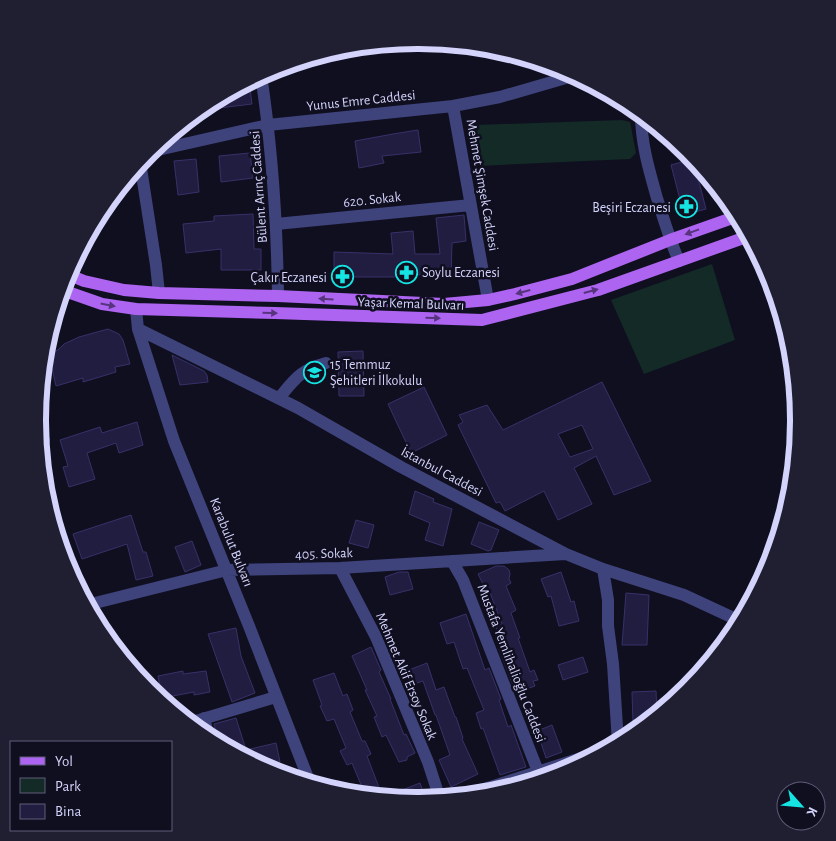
<svg xmlns="http://www.w3.org/2000/svg" width="836" height="841" viewBox="0 0 836 841" font-family="'Alegreya Sans',sans-serif">
	<rect width="100%" height="100%" fill="#100f20"/>
	<path fill="#132a27" d="M622 120 630 122 636 153 630 159 478 166 473 160 469 130 476 125Z
		M712 264 735 340 644 374 611 300Z"/>
	<path fill="#201d40" stroke="#373169" fill-rule="evenodd" d="M249 81 252 104 219 108 217 98Z
		M418 130 421 152 382 156 384 163 359 168 355 141 393 134Z
		M250 153 253 178 221 182 219 156Z
		M196 159 199 192 178 195 174 161Z
		M693 159 706 209 684 215 671 165Z
		M253 214 254 249H261V270H221V249L186 253 183 224 214 221V216Z
		M464 215 466 241 452 243 451 277 426 276V274L393 277H334V252L393 254 391 233 413 231 415 254H440L436 218Z
		M108 329 119 334 123 340 130 364 115 367 116 372 83 382V378L56 386 49 355 59 349 64 344 79 337Z
		M363 351 364 396H339L338 352Z
		M172 355 204 371 207 375 208 382 180 385Z
		M602 382 651 481 614 495 596 456 574 468 592 504 558 520 544 491 505 511 500 502 496 503 458 425 463 422 459 415 487 405 503 430ZM582 425 593 449 570 457 558 434Z
		M424 387 447 435 411 453 388 404Z
		M137 422 143 445 119 453 116 443 87 453 95 479 69 487 63 467 68 466 60 440 100 427 102 433Z
		M415 491 434 499 433 502 452 509 443 546 425 540 430 523 409 514Z
		M131 515 143 552H146L153 576 136 580 127 544 82 559 73 534Z
		M356 520 374 525 368 548 349 543Z
		M479 522 499 530 491 550 488 551 471 544Z
		M192 541 201 565 185 572 175 547Z
		M496 566H504L509 570 510 574 509 579 511 583 506 586 516 610 511 613 520 638H518L530 672 534 670 538 680 533 681 535 686 516 693 499 649 504 647 496 627 502 624 490 593 488 594 478 574Z
		M399 572H408L413 589 390 595 385 577Z
		M561 572 571 602 574 601 579 621 559 626 551 596 548 597 541 579Z
		M626 593 649 595 647 645H622Z
		M466 614 485 670 489 668 501 699 499 700 508 727 511 725 526 767 500 775 483 728 481 729 476 713 484 710 467 668 463 669 454 642 447 644 440 623Z
		M236 628 241 656 255 693 232 702 208 634Z
		M371 647 381 670 379 672 391 699H390L404 735 406 734 415 753 407 757V760L399 762 386 735 382 737 374 717 377 716 365 690H367L352 656Z
		M583 657 588 672 563 680 558 665Z
		M427 663 436 690 444 687 455 717H456L463 738 462 739 478 774 451 787 439 760 450 755 436 715H435L423 681 414 684 409 670Z
		M183 671V674L206 671 210 692 194 695V692L162 698 158 676Z
		M334 673 343 696 347 694 353 710 350 712 362 741H365L371 754 367 756 383 798 347 794 362 787 352 763 347 765 340 751 346 748 334 719 327 721 320 706 322 705 313 680Z
		M656 691 657 714 647 722H633L632 692Z
		M236 718 246 750 276 743 280 762 262 766 216 742 217 736 214 724Z
		M552 725 562 752 546 758 537 731Z
		M420 783 426 800 418 801 405 800 402 790Z"/>
	<g fill="none" stroke-linecap="round" stroke-linejoin="round">
		<path stroke="#3f437b" stroke-width="12" d="M261 75C272 148 277 222 278 296
			M453 106 488 300
			M641 114C641 143 649 170 657 198 664 220 670 241 679 261
			M149 152 268 125 453 106 500 97 576 75
			M140 162 156 265 159 293
			M276 224 471 205
			M136 309 138 329 174 441 249 626 310 783
			M138 329 298 408 401 467 566 554 603 569 684 595 740 621
			M279 398C295 379 300 370 326 363
			M42 470V457L44 440
			M452 561 463 580 541 779
			M340 568 376 637 428 762 440 799
			M603 569 608 600V626L613 664 618 743
			M87 605 227 570 340 568 565 554
			M204 718 209 738
			M189 723 276 697
			M459 797 603 751"/>
		<path stroke="#ad64f1" stroke-width="12" d="M67 274 84 281 124 290 159 293 278 296 444 304 488 300 515 294 572 279 670 240 738 216
			M62 290 102 304 136 309 275 313 482 320 598 290 749 236"/>
	</g>
	<defs><path id="oneway-solid" d="M-6-.8H1V-3.2L6.5 0L1 3.2V.8H-6Z" transform="scale(1.25)"/></defs>
	<g fill="#57357e">
		<use href="#oneway-solid" transform="translate(692 232) rotate(160)"/>
		<use href="#oneway-solid" transform="translate(591 291) rotate(-15)"/>
		<use href="#oneway-solid" transform="translate(523 292) rotate(165)"/>
		<use href="#oneway-solid" transform="translate(326 299) rotate(-177)"/>
		<use href="#oneway-solid" transform="translate(108 305) rotate(11)"/>
		<use href="#oneway-solid" transform="translate(270 313) rotate(2)"/>
		<use href="#oneway-solid" transform="translate(433 318) rotate(2)"/>
	</g>
	<defs>
		<symbol id="pharmacy-ring" viewBox="-11 -11 22 22"><circle r="9.5" fill="#100f20" stroke="#15e4e3" stroke-width="1.5"/><path d="M-2-6h4v4h4v4h-4v4h-4v-4h-4v-4h4Z" fill="#15e4e3"/></symbol>
		<symbol id="school-ring" viewBox="-11 -11 22 22"><circle r="9.5" fill="#100f20" stroke="#15e4e3" stroke-width="1.5"/><path d="M0-5L7-2L0 1L-7-2ZM-4 1L0 2.5L4 1V4Q0 6-4 4Z" fill="#15e4e3"/></symbol>
	</defs>
	<g fill-rule="evenodd">
		<use href="#pharmacy-ring" x="674" y="194" width="25" height="25"/>
		<use href="#pharmacy-ring" x="394" y="260" width="25" height="25"/>
		<use href="#pharmacy-ring" x="330" y="264" width="25" height="25"/>
		<use href="#school-ring" x="302" y="360" width="25" height="25"/>
	</g>
	<g text-anchor="middle" stroke-width="5" stroke-linejoin="round" paint-order="stroke">
		<g font-size="14" fill="#d3d3fb" stroke="#100f20">
			<text transform="translate(361 100) rotate(-6)" y="5">Yunus Emre Caddesi</text>
			<text transform="translate(483 185) rotate(80)" y="5">Mehmet Şimşek Caddesi</text>
			<text transform="translate(258 187) rotate(-94)" y="5">Bülent Arınç Caddesi</text>
			<text transform="translate(372 199) rotate(-6)" y="5">620. Sokak</text>
			<text transform="translate(411 303) rotate(2)" y="5">Yaşar Kemal Bulvarı</text>
			<text transform="translate(442 471) rotate(28)" y="5">İstanbul Caddesi</text>
			<text transform="translate(232 542) rotate(68)" y="5">Karabulut Bulvarı</text>
			<text transform="translate(324 553) rotate(-2)" y="5">405. Sokak</text>
			<text transform="translate(512 663) rotate(69)" y="5">Mustafa Yemlihalioğlu Caddesi</text>
			<text transform="translate(407 676) rotate(67)" y="5">Mehmet Akif Ersoy Sokak</text>
		</g>
		<g font-size="14" fill="#d3d3fb" stroke="#100f20" text-anchor="end">
			<text x="671" y="212">Beşiri Eczanesi</text>
			<text x="422" y="277" text-anchor="start">Soylu Eczanesi</text>
			<text x="327" y="282">Çakır Eczanesi</text>
			<text x="330" y="369" text-anchor="start">15 Temmuz<tspan x="330" dy="16">Şehitleri İlkokulu</tspan></text>
		</g>
	</g>
	<path d="M0 0H836V841H0ZM417 49H419A371 371 0 0 1 790 420V421A371 371 0 0 1 419 792H417A371 371 0 0 1 46 421V420A371 371 0 0 1 417 49Z" fill="#201f32" fill-rule="evenodd"/>
	<path fill="none" stroke="#d3d3fb" stroke-width="6" d="M417 49H419A371 371 0 0 1 790 420V421A371 371 0 0 1 419 792H417A371 371 0 0 1 46 421V420A371 371 0 0 1 417 49Z"/>
	<rect x="10" y="741" width="162" height="90" fill="#100f20" stroke="#5e5d78"/>
	<rect x="20" y="757" width="25" height="8" fill="#ad64f1" stroke="#5e5d78"/>
	<text x="55" y="766" font-size="15" fill="#d3d3fb">Yol</text>
	<rect x="20" y="778" width="25" height="15" fill="#132a27" stroke="#5e5d78"/>
	<text x="55" y="791" font-size="15" fill="#d3d3fb">Park</text>
	<rect x="20" y="804" width="25" height="15" fill="#201d40" stroke="#5e5d78"/>
	<text x="55" y="816" font-size="15" fill="#d3d3fb">Bina</text>
	<g transform="translate(801 806) rotate(117)"><circle r="24" fill="#100f20" stroke="#5e5d78"/>
	<path d="M0-4L9 19L0 12L-9 19Z" fill="#15e4e3"/>
	<text y="-8" font-size="14" font-weight="bold" text-anchor="middle" fill="#d3d3fb">K</text>
	</g>
</svg>
